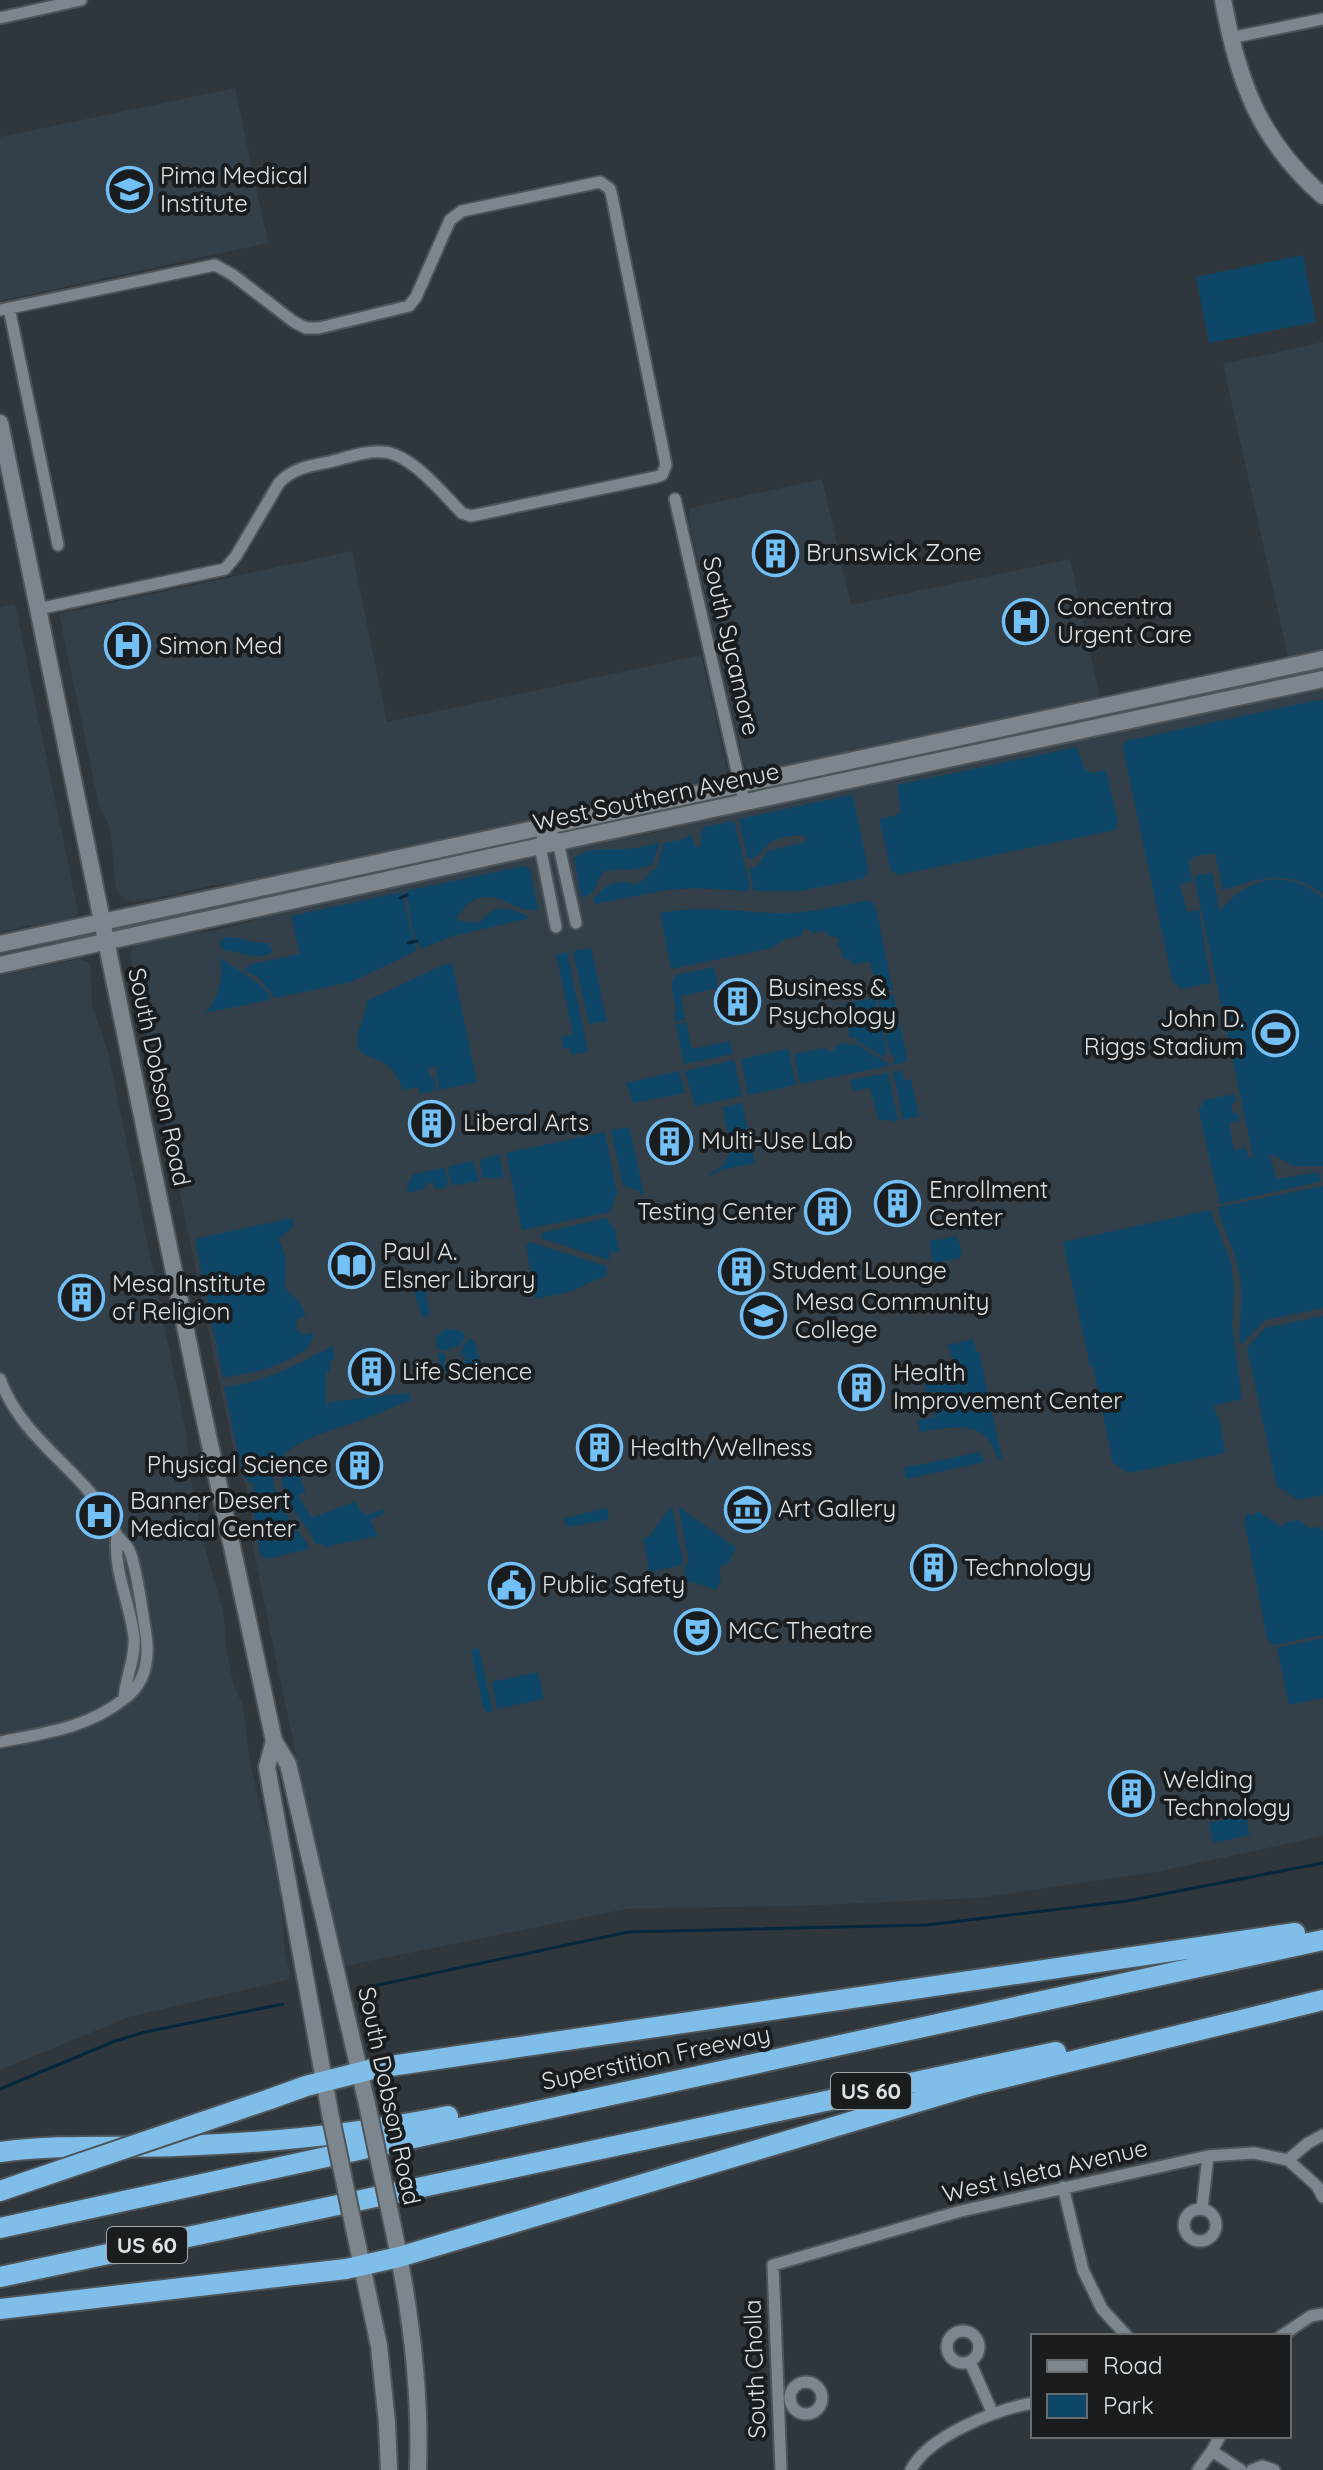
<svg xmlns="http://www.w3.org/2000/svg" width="1323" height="2470" viewBox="0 0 1323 2470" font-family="Quicksand,sans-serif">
	<rect width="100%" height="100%" fill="#2f363c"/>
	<path fill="#33404a" d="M235 88 268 243 0 301V137Z
		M1323 342V654L1289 661 1223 364Z
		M822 479 851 605 1070 559 1101 703 750 776 745 767 689 522 690 508Z
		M352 551 387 722 701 655 727 769 726 779 721 784 272 879 215 885 136 902 125 900 116 889 110 827 99 806 59 614Z
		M15 604 77 907V914L70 922 28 926 0 932V607Z
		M1323 683V1836L1156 1872 978 1898 794 1906 626 1909 345 1966 301 1779 252 1544V1517L248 1493 245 1482 237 1467 130 955 133 944 173 933 207 932 250 922 272 912 596 839 629 838 672 829 696 817Z
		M79 959 88 962 91 971 92 1005 108 1052 186 1431 191 1481 205 1549 223 1610 227 1652 233 1683 243 1706 250 1761 260 1807 272 1845 278 1872 285 1952 291 1979 129 2017 0 2070V976Z"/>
	<path fill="#0d4666" d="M1303 255 1316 322 1209 343 1196 277Z
		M1323 699V894C1288 868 1261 878 1223 890L1215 853 1195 856 1189 862 1192 881 1180 884 1187 912 1199 910 1211 983 1180 989 1172 980 1123 748 1126 741Z
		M1077 747 1085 770 1093 773 1106 770 1118 822 1115 830 898 875 891 871 879 819 896 815 901 812 897 785Z
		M850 795 853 796 869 873 865 875V878L800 891H754L749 869 758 866 767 851 803 843 807 839 805 836C795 835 781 836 773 841 761 848 764 856 747 859L739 819Z
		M734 821 750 886 747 891 694 888 667 890 594 904V898C603 889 609 882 623 882 627 881 631 885 636 884 644 883 649 871 657 868L664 843 677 841 691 835 695 847 701 846V833L704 827Z
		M660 843 652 865C638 871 620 868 604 871 596 880 598 896 581 897L574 858C588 847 609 850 626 849 638 848 649 845 660 843Z
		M524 866 530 869 538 910C512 913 496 885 469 903 464 907 461 913 456 917L459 921 477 923C484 920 486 915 492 911 501 904 522 912 530 918L453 936 421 949 419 947 412 927 406 891Z
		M1212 873 1220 911C1248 876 1287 868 1323 898V1166H1295L1270 1154 1276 1179 1318 1172 1322 1181 1220 1204 1198 1108 1203 1106 1202 1101 1234 1094 1236 1102 1231 1104 1233 1114 1238 1113 1240 1121 1229 1123 1234 1150 1246 1148 1248 1158 1253 1157 1194 876Z
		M402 892 416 951 351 982 275 998 258 977 244 970 251 964 300 954 291 916Z
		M869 900 876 908 892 986V990L877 993 875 985 880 979 878 975 873 974 870 961 853 965 849 958 843 959 841 950 837 944 839 941 837 937H830L825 931 813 933 808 929 803 930 801 936 785 939 772 948 671 969 660 913C698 905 738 912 777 913 808 914 838 906 869 900Z
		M224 937C239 936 252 944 267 943L271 947 272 952C257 962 240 951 223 950L219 943Z
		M591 948 607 1021 589 1024 573 951Z
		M567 952 588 1051 572 1055 569 1048H563L561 1037 573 1034 556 955Z
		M220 957C237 972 256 977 270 996L269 1000 205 1013C220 997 223 977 220 957Z
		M452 963 477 1082 439 1090 436 1066 428 1068 430 1077H434L436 1090 420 1094 418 1087 403 1090C399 1079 394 1070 384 1063 374 1056 355 1057 357 1039 357 1029 366 1016 367 1001L445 964Z
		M714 967 718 988 681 996 685 1020 675 1022 674 1016 676 1009 671 984 676 975Z
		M893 994 907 1056 906 1062 892 1065 895 1060C889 1050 881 1034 887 1022L882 1017 878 1001 880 997Z
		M873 998 876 1002 887 1053 884 1057 858 1042 856 1037 850 1038 848 1027 851 1026 853 1022 851 1018H846L843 1004Z
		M686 1022 692 1049 730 1041 733 1054 684 1064 676 1025Z
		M848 1043 851 1046 856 1044 888 1063V1066L800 1084 794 1054 824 1048 830 1052 835 1050 836 1045Z
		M788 1049 796 1085 748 1095 741 1059Z
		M734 1060 742 1096 695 1106 685 1071Z
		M902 1070 904 1080 911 1079 919 1116 903 1120 893 1072Z
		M679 1071 685 1093 633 1103 626 1083Z
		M888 1073 898 1121 891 1122 889 1119 879 1121 870 1088 853 1091 850 1080Z
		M742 1103 755 1163 721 1170 710 1176V1173C743 1160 725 1132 723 1107Z
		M629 1127 642 1185 644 1194H640L639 1191 623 1186 611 1130Z
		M605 1132 617 1193 610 1212 522 1230 506 1153Z
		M499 1154 504 1178H482L480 1160Z
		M473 1161 479 1181 457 1185 451 1183 448 1169 450 1166Z
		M442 1168 445 1169 448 1183 446 1188 434 1189 433 1183H427L424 1189 407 1193 408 1184 413 1174Z
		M1323 1186V1308L1265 1320 1242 1344 1239 1342C1240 1317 1244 1290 1238 1266 1233 1246 1222 1228 1218 1207Z
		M1210 1210 1231 1263 1234 1290 1232 1324 1242 1399 1213 1406 1220 1421 1225 1453 1129 1473 1113 1463 1093 1366H1090L1063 1242Z
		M292 1218 294 1226 279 1239 286 1257 285 1288 300 1303 306 1315 297 1319 296 1330 305 1335 312 1332 313 1338 308 1348 286 1361 263 1370 223 1378 195 1239Z
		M606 1218 615 1230 619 1252 614 1253 611 1250 609 1260 541 1238V1233Z
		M957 1236 962 1252 960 1258 933 1263 929 1241Z
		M529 1242 606 1266 607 1275 572 1291 536 1299 526 1247Z
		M415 1276 423 1278C425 1282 429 1311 429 1315L423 1318 413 1289V1278Z
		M1323 1316V1495L1298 1500 1277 1486 1247 1348 1265 1328Z
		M445 1329 458 1330 466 1335 460 1346 450 1348 448 1351 437 1349 436 1338Z
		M469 1338 475 1342 482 1371 450 1377 440 1366 437 1352 445 1355 446 1359 443 1362 447 1368H458L467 1357 460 1356 464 1345Z
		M973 1339 976 1352 979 1351 1002 1459 998 1460C986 1417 954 1427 920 1432L917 1421 935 1417 932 1399 937 1398 936 1391 926 1393 922 1374 954 1367 950 1349H948L947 1345Z
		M333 1346 335 1360 330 1361V1372H326V1410L328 1402 409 1393 411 1400C392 1407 373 1417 353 1423 273 1448 245 1467 307 1543L308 1549 267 1559 260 1555 250 1492 254 1491 252 1482H248L242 1472 224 1387C266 1383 297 1364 333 1346Z
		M980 1452 985 1462 906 1479 904 1468Z
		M292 1459 306 1492 298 1495 312 1518 356 1501 360 1511 367 1515 384 1509 386 1513 370 1520 378 1536 324 1547 322 1543 316 1544C305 1518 264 1489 292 1459Z
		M678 1506 736 1548 727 1565 723 1564 719 1570 721 1581 716 1590 693 1582 687 1583 684 1568 689 1561Z
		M672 1507 683 1562 681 1565 650 1572 643 1540 651 1534 670 1508Z
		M607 1508 609 1516 606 1520 569 1527 565 1524 564 1518Z
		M1258 1511 1281 1527 1287 1522 1299 1520 1310 1529 1319 1526 1323 1531V1635L1273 1645 1267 1638 1244 1520 1247 1513 1253 1516Z
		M1323 1638V1698L1289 1705 1277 1648Z
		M479 1648 493 1712H488L483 1708 471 1650Z
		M538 1672 544 1699 497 1709 492 1682Z
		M1245 1815 1250 1835 1213 1843 1209 1823Z"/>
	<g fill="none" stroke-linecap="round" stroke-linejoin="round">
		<path stroke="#03273c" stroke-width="3" d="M400 898 407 895
			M408 943 417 941
			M364 1988 628 1932 927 1925 1127 1901 1323 1863
			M0 2089 115 2041 145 2032 283 2004"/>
		<defs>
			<path id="street" d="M0 18 81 0
				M1230 38 1323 19
				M9 308 58 545
				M0 310 215 265 233 275 294 322 306 328H319L409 306 416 297 450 220 462 211 600 182 610 189 612 197 666 465 662 475 656 477 471 516 462 513C443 494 411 454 384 452 367 450 346 458 329 462 310 466 293 468 279 483L236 556 225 569 38 609
				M675 499 744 802
				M546 827 540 846 556 927
				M546 827 558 842 576 923
				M0 1379C17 1426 55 1453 87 1489 100 1503 107 1519 117 1535 120 1540 126 1544 129 1550 136 1563 142 1610 145 1628 150 1655 148 1682 124 1699 125 1678 136 1659 134 1637 130 1602 113 1571 117 1536
				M0 1742C44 1733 88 1728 124 1699
				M1288 2160 1317 2186 1323 2197
				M1063 2187 1083 2270 1102 2309 1127 2336
				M1184 2225a16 16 0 1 1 32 0a16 16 0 1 1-32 0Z
				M1202 2209 1208 2156
				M947 2347a16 16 0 1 1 32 0a16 16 0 1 1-32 0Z
				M1281 2336 1311 2316 1323 2314
				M970 2362 993 2414
				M790 2398a16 16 0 1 1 32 0a16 16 0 1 1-32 0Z
				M1212 2451 1241 2470
				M781 2470 773 2265 961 2211 1208 2156 1254 2153 1288 2160 1308 2143 1323 2135
				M911 2470C928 2436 997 2409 1033 2403
				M1198 2470 1212 2451 1220 2436
				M1252 2470 1262 2466 1274 2470"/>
			<path id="secondary" d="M1223 0C1238 81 1259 140 1323 196
				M0 423 199 1394 274 1741 288 1764 367 2104
				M0 944 1323 659
				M0 965 572 839 1323 679
				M274 1741 267 1767 330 2113
				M393 2227C410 2306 421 2389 418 2470
				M355 2233 379 2346 387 2423 389 2470"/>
			<path id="highway" d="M270 2099 306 2086 377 2068 1295 1933
				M0 2152C58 2144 118 2148 176 2146 268 2143 359 2134 448 2116
				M0 2191 29 2181
				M0 2228 1323 1940
				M0 2277 1056 2052
				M0 2309 346 2269 399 2257 974 2085 1323 2000"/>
		</defs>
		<use href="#street" stroke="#4e5559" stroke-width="15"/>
		<use href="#secondary" stroke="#4e5559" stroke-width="20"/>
		<use href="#highway" stroke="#4e5559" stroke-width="24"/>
		<use href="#street" stroke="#7e868d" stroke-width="11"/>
		<use href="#secondary" stroke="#7e868d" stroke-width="16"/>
		<use href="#highway" stroke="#80beea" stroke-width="20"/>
		<defs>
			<path id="secondary-bridge" d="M367 2104 393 2227
				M330 2113 355 2233"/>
			<path id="highway-bridge" d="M29 2181 270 2099"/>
		</defs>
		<use href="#secondary-bridge" stroke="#4e5559" stroke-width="20" stroke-linecap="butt"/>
		<use href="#highway-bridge" stroke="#4e5559" stroke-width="24" stroke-linecap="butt"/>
		<use href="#secondary-bridge" stroke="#7e868d" stroke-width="16"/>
		<use href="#highway-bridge" stroke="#80beea" stroke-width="20"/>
	</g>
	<defs>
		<symbol id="university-ring" viewBox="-11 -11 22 22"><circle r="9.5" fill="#1a1d20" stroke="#73c0f6" stroke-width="1.5"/><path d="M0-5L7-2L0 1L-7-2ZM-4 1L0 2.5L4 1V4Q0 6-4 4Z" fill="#73c0f6"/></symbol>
		<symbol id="building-ring" viewBox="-11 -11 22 22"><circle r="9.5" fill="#1a1d20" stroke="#73c0f6" stroke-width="1.5"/><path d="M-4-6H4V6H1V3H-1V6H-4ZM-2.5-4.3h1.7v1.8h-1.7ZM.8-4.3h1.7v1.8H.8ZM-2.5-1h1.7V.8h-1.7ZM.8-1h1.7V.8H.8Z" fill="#73c0f6"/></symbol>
		<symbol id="hospital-ring" viewBox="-11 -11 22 22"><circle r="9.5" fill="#1a1d20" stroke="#73c0f6" stroke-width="1.5"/><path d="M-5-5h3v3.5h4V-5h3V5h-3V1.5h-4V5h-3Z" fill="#73c0f6"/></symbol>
		<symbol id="stadium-ring" viewBox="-11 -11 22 22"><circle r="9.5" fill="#1a1d20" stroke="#73c0f6" stroke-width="1.5"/><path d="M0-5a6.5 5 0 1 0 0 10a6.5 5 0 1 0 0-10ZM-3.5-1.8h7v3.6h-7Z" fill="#73c0f6"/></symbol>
		<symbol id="library-ring" viewBox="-11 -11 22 22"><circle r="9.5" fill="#1a1d20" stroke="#73c0f6" stroke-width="1.5"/><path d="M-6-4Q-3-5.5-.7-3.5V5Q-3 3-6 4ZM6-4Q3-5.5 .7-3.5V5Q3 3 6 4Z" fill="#73c0f6"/></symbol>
		<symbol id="museum-ring" viewBox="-11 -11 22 22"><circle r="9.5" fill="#1a1d20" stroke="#73c0f6" stroke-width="1.5"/><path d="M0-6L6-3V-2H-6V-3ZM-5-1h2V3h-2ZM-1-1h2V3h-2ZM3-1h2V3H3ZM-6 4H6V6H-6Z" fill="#73c0f6"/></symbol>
		<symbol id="civic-ring" viewBox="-11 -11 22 22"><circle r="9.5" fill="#1a1d20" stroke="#73c0f6" stroke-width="1.5"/><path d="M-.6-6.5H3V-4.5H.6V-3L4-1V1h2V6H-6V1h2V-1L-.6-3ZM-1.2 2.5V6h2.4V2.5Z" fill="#73c0f6"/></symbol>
		<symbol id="theatre-ring" viewBox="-11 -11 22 22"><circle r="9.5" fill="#1a1d20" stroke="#73c0f6" stroke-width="1.5"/><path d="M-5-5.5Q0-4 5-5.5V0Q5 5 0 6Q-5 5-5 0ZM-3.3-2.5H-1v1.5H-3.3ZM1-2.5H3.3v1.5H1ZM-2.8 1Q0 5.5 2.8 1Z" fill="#73c0f6"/></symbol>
	</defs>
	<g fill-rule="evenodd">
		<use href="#university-ring" x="104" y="164" width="51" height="51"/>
		<use href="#building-ring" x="750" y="528" width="51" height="51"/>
		<use href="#hospital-ring" x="1000" y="596" width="51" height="51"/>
		<use href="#hospital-ring" x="102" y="620" width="51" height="51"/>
		<use href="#building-ring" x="712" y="976" width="51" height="51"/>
		<use href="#stadium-ring" x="1250" y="1008" width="51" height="51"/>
		<use href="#building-ring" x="406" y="1098" width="51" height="51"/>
		<use href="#building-ring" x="644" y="1116" width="51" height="51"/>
		<use href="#building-ring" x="872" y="1178" width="51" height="51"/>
		<use href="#building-ring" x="802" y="1186" width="51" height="51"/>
		<use href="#library-ring" x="326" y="1240" width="51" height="51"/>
		<use href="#building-ring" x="716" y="1246" width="51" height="51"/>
		<use href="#building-ring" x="56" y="1272" width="51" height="51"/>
		<use href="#university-ring" x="738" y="1290" width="51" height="51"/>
		<use href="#building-ring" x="346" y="1346" width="51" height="51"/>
		<use href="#building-ring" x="836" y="1362" width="51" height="51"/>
		<use href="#building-ring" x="574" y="1422" width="51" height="51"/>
		<use href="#building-ring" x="334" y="1440" width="51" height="51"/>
		<use href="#museum-ring" x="722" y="1484" width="51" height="51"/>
		<use href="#hospital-ring" x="74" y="1490" width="51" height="51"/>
		<use href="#building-ring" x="908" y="1542" width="51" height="51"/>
		<use href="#civic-ring" x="486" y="1560" width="51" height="51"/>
		<use href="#theatre-ring" x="672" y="1606" width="51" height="51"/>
		<use href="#building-ring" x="1106" y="1768" width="51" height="51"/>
	</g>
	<g text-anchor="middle" stroke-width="8" stroke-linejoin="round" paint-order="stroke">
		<g fill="#1a1d20" stroke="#a2a7aa" stroke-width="2">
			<rect x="831" y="2073" width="80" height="36" rx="6"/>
			<rect x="107" y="2227" width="80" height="36" rx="6"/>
		</g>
		<g font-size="22" font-weight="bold" fill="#dde2e5">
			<text x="871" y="2099">US 60</text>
			<text x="147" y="2253">US 60</text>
		</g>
		<g font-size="24" fill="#dde2e5" stroke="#1a1d20" text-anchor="start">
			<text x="160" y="184">Pima Medical<tspan x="160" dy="28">Institute</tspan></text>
			<text x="806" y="561">Brunswick Zone</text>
			<text x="1057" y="615">Concentra<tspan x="1057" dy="28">Urgent Care</tspan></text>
			<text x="159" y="654">Simon Med</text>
			<text x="768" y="996">Business &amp;<tspan x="768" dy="28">Psychology</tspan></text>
			<text x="1244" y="1027" text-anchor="end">John D.<tspan x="1244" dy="28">Riggs Stadium</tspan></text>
			<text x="463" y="1131">Liberal Arts</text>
			<text x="701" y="1149">Multi-Use Lab</text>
			<text x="929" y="1198">Enrollment<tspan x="929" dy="28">Center</tspan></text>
			<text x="796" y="1220" text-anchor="end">Testing Center</text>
			<text x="383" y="1260">Paul A.<tspan x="383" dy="28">Elsner Library</tspan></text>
			<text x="772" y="1279">Student Lounge</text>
			<text x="112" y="1292">Mesa Institute<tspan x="112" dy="28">of Religion</tspan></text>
			<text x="795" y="1310">Mesa Community<tspan x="795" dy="28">College</tspan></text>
			<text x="402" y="1380">Life Science</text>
			<text x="893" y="1381">Health<tspan x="893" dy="28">Improvement Center</tspan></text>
			<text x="630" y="1456">Health/Wellness</text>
			<text x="328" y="1473" text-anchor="end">Physical Science</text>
			<text x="130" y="1509">Banner Desert<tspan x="130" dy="28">Medical Center</tspan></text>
			<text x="778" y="1517">Art Gallery</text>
			<text x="964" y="1576">Technology</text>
			<text x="542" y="1593">Public Safety</text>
			<text x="728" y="1639">MCC Theatre</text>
			<text x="1163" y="1788">Welding<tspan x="1163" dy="28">Technology</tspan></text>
		</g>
		<g font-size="24" fill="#dde2e5" stroke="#1a1d20">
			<text transform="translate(731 646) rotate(77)" y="8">South Sycamore</text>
			<text transform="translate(656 797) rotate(-12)" y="8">West Southern Avenue</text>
			<text transform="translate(159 1077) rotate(78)" y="8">South Dobson Road</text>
			<text transform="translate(656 2058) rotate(-12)" y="8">Superstition Freeway</text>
			<text transform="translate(389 2096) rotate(78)" y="8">South Dobson Road</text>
			<text transform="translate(1045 2171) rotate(-13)" y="8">West Isleta Avenue</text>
			<text transform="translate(755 2369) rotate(-92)" y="8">South Cholla</text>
		</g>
	</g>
	<rect x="1031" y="2334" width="260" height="104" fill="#1a1d20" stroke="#686c6f" stroke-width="2"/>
	<rect x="1047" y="2360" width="40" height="12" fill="#7e868d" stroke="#686c6f" stroke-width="2"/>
	<text x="1103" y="2374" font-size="24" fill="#dde2e5">Road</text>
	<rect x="1047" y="2394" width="40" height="24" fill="#0d4666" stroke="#686c6f" stroke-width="2"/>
	<text x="1103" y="2414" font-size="24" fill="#dde2e5">Park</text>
</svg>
